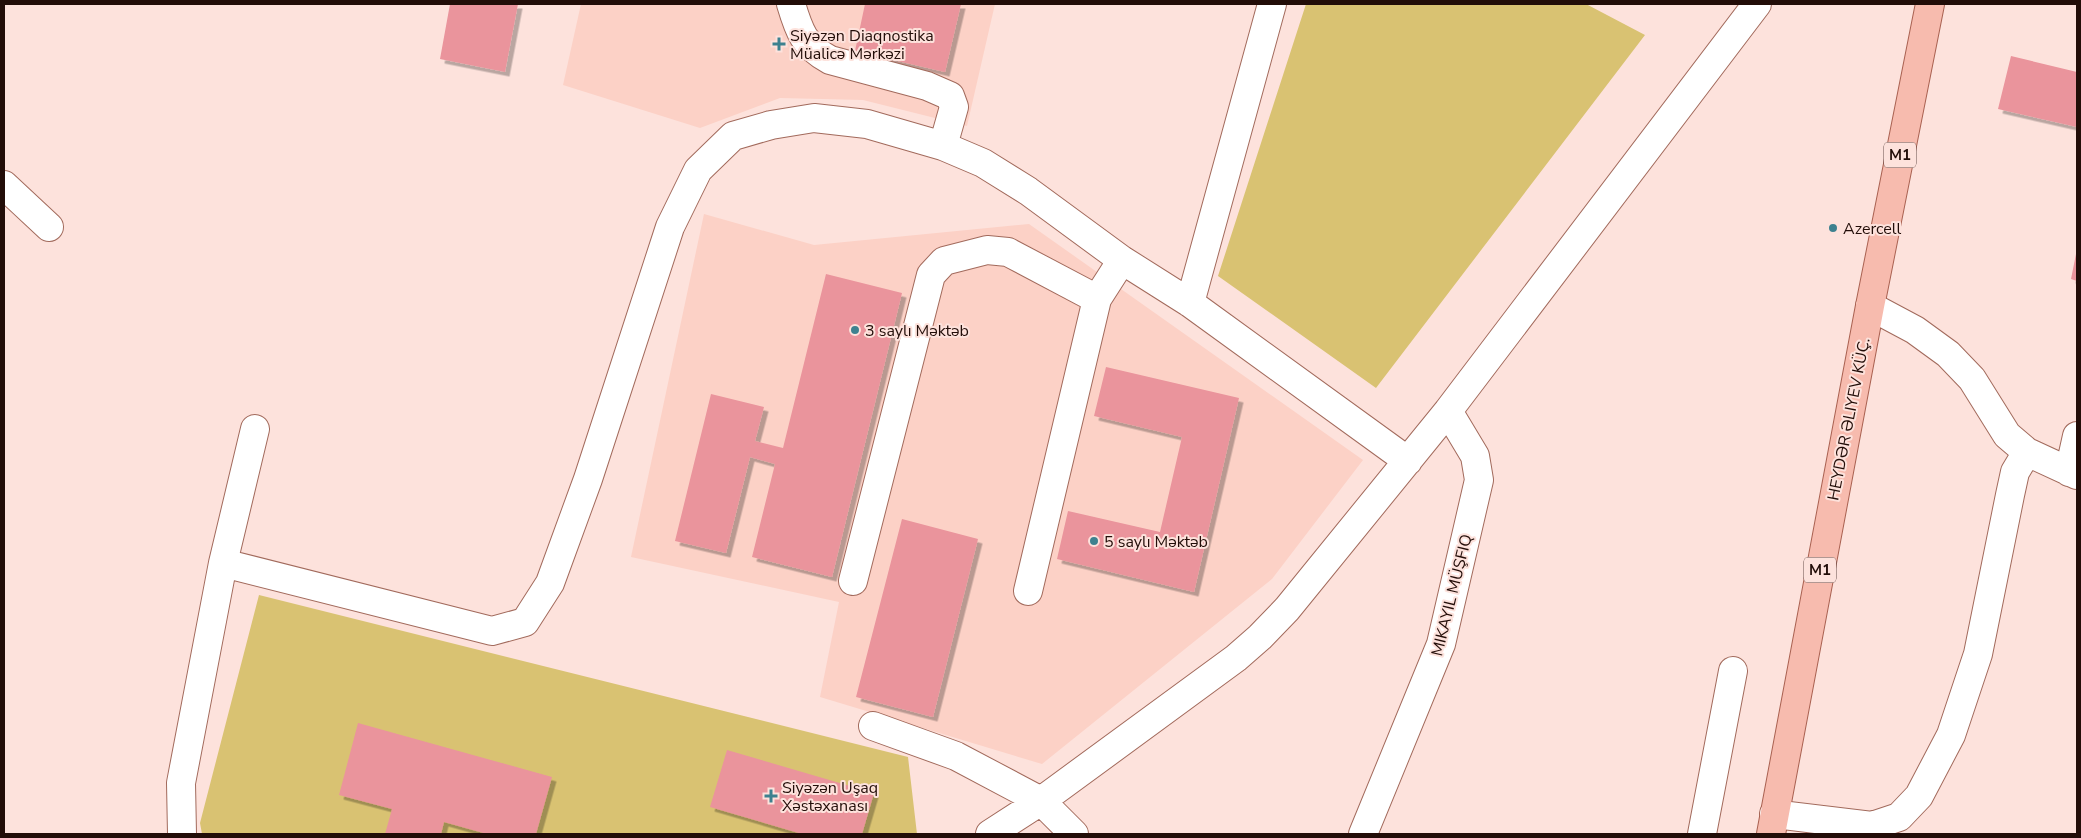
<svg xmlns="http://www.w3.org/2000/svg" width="2081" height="838" viewBox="0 0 2081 838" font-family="'Nunito Sans',sans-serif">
	<defs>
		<filter id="shadow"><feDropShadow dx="4.5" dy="4.5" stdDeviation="0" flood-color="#0004"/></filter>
	</defs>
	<rect width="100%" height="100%" fill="#fde2dc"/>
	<path fill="#fcd1c6" d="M581 4H995L967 126 863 100 780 98 700 128 563 85Z
		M704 214 814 245 1029 224 1363 460 1272 579 1042 764 820 697 839 602 631 557Z"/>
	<path fill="#d9c272" d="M1306 4H1586L1645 35 1376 388 1218 276Z
		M259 595 908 757 917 834H202L200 823Z"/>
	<path fill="#ea949c" filter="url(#shadow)" d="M450 4H518L505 72 440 59Z
		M865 4H961L945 72 855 51Z
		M2011 56 2077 72V127L1998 109Z
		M2076 254H2077V281L2071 279Z
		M826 274 902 293 832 577 752 557 775 464 750 457 726 553 675 541 711 394 764 407 755 441 783 448Z
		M1106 367 1239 398 1194 592 1057 559 1068 511 1160 532 1182 437 1094 416Z
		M902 519 978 539 933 717 856 697Z
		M358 723 552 777 536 834H487L444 822 441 834H385L392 809 339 795Z
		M727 750 874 793 862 834H802L710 807Z"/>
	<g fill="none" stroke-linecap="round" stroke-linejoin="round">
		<defs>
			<path id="minor" d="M791 4C799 31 804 46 830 60L927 86 950 96 954 107 943 146
				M4 185 49 227
				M1190 303 1272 4
				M1870 306 1915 330 1948 354 1972 379 2007 435 2027 452 2077 475
				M2069 472 2077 436
				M223 563 492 631 525 622 550 583 588 479 670 227 698 170 733 136 771 125 814 118 867 124 943 146 983 163 1028 191 1122 260 1190 303 1408 461
				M853 581 931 275 944 261 987 250 1008 252 1097 299
				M1028 591 1097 299 1122 260
				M873 726 956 756 1041 801 1074 834
				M1774 814 1872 826 1899 817 1919 796 1951 735 1978 654 2010 495 2015 472 2027 452
				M182 834 181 783 223 563 255 429
				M990 834 1041 801 1236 658 1260 637 1287 609 1448 411 1757 4
				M1363 834 1441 644 1479 480 1475 456 1448 411
				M1702 834 1733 671"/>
			<path id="major" d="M1771 834 1870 306 1930 4"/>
		</defs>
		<use href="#minor" stroke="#a26a5c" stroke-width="30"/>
		<use href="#major" stroke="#a96151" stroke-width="30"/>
		<use href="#minor" stroke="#fff" stroke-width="28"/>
		<use href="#major" stroke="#f7bbae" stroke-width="28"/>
	</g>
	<g fill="#3d818f" stroke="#fde2dc" stroke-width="2">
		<path d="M776.5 36.5h5v5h5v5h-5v5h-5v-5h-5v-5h5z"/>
		<circle cx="1833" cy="228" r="5"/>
		<circle cx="855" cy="330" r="5"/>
		<circle cx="1094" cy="541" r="5"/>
		<path d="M768.5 788.5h5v5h5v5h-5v5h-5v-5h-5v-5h5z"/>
	</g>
	<g text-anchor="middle" stroke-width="4" stroke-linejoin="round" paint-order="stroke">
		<g fill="#fde2dc" stroke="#644d48" stroke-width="1">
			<rect x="1884" y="142.5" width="32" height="25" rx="4"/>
			<rect x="1804" y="557.5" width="32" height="25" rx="4"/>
		</g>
		<g font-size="15" font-weight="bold" fill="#220d08">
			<text x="1900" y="160">M1</text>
			<text x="1820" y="575">M1</text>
		</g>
		<g font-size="16" fill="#220d08" stroke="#fde2dc" text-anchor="start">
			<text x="790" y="41">Siyəzən Diaqnostika<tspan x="790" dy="18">Müalicə Mərkəzi</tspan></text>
			<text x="1843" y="234">Azercell</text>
			<text x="865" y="336">3 saylı Məktəb</text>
			<text x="1104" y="547">5 saylı Məktəb</text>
			<text x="782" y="793">Siyəzən Uşaq<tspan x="782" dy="18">Xəstəxanası</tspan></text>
		</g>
		<g font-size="16" fill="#220d08" stroke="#fde2dc">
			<text transform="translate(1848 419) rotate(-79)" y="6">HEYDƏR ƏLIYEV KÜÇ.</text>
			<text transform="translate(1451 595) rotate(-76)" y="6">MIKAYIL MÜŞFIQ</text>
		</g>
	</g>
	<rect width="2081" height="838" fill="none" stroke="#220d08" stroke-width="10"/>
</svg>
